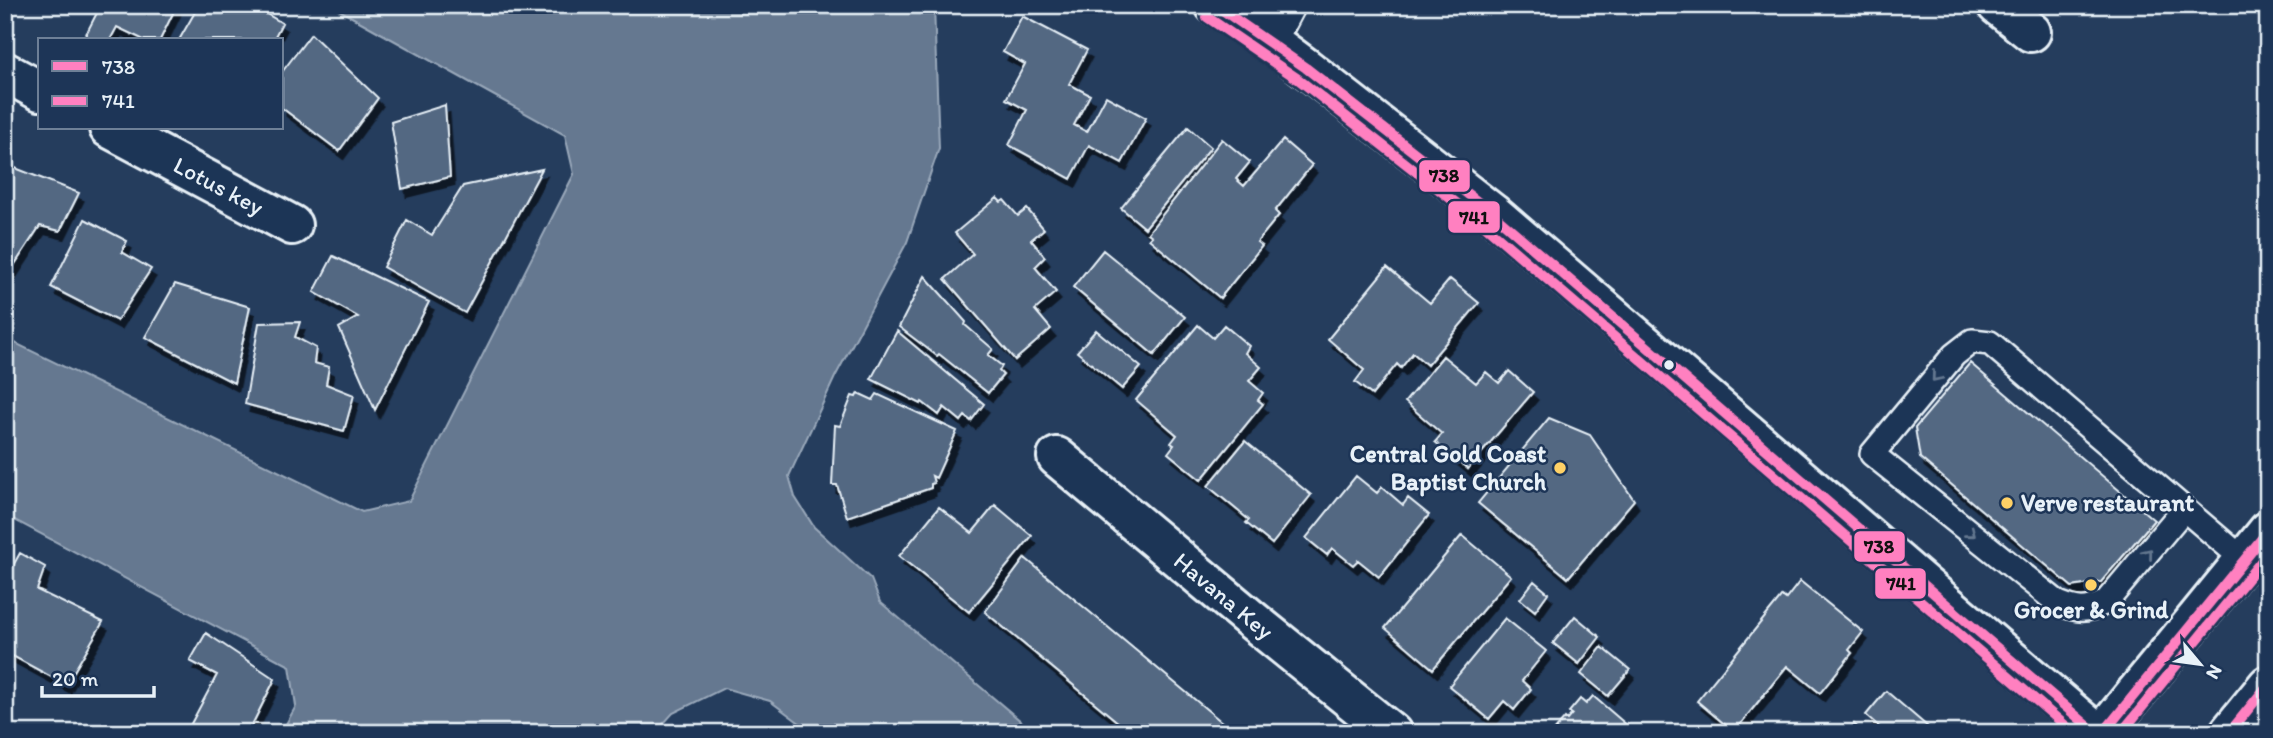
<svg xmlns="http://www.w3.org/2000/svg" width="2273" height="738" viewBox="0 0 2273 738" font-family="Itim,sans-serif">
	<defs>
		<filter id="shadow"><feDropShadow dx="4.5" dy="8" stdDeviation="0" flood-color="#0009"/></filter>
	</defs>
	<rect width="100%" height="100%" fill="#253d5d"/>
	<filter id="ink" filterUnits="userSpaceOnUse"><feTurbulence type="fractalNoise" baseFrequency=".0143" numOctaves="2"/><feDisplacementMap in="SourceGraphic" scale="14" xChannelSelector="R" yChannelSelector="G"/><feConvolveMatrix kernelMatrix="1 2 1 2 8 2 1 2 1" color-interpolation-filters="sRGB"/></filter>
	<g filter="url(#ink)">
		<path fill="#657890" stroke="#99a8ba" stroke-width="2" d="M330 5H934L939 148 907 242 835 377 789 476 795 497 814 527 871 579 880 602 1035 733H813L770 701 724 688 673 713 655 733H281L296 706 290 666 5 515V338L362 512 409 501 574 174 565 135Z"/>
		<path fill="#536782" stroke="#e8f1f8" stroke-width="2" filter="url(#shadow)" d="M101 5H174L176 7 160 40H144L117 27 110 40H83Z
			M199 5H251L282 23 273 40H179Z
			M1022 16 1087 50 1069 84 1090 95 1074 125 1087 132 1106 96 1146 118 1122 163 1089 145 1071 179 1009 145 1027 110 1006 99 1025 64 1003 52Z
			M311 34 378 98 339 151 282 108V72Z
			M445 105 450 177 402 189 391 122Z
			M1188 127 1211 147 1145 228 1121 208Z
			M1222 139 1250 162 1236 179 1244 186 1283 140 1312 165 1275 211 1279 215 1257 242 1262 246 1220 298 1149 239 1152 236 1148 233Z
			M5 164 79 193 60 231 40 226 9 273 5 270Z
			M542 169 465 313 383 267 407 220 432 235 463 186Z
			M997 198 1001 202 1004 200 1018 216 1027 209 1044 229 1031 240 1045 257 1035 267 1056 292 1035 310 1051 329 1015 360 945 279 973 254 955 233Z
			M85 219 127 241 122 252 151 269 117 321 51 287Z
			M1103 250 1185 317 1154 355 1073 287Z
			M333 256 429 302 375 410 339 328 358 317 314 292Z
			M1387 267 1430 303 1450 279 1479 303 1427 365 1413 353 1401 368 1397 364 1372 395 1355 382 1364 370 1328 339Z
			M925 276 966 322 965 325 993 349 988 355 1002 366 999 371 1003 375 988 393 939 354 937 356 899 327Z
			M175 284 250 307 234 383 145 337Z
			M300 322 295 337 316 348 314 363 329 367 326 384 354 395 344 431 245 404 259 323Z
			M1198 325 1213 338 1224 325 1249 346 1245 353 1261 367 1249 381 1263 393 1258 400 1263 404 1201 480 1168 453 1174 445 1171 443 1177 435 1136 400Z
			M1096 330 1141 367 1122 389 1077 352Z
			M897 331 984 404 971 421 965 416 961 421 944 407 939 415 922 402 921 404 871 379Z
			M1443 356 1476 383 1486 372 1499 383 1509 371 1533 392 1468 469 1435 442 1442 434 1405 402Z
			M1970 363 2154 520 2101 582 2072 587 1920 458 1915 428Z
			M858 393 873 400 877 394 957 431 936 478 932 476 934 483 931 484V488L847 517 837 485H832L835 425 840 426 852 396 856 397Z
			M1549 418 1590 435 1634 500 1568 578 1478 503Z
			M1245 441 1311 495 1272 544 1246 523 1249 520 1208 486Z
			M1356 476 1377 493 1382 487 1403 505 1408 498 1429 515 1379 577 1358 560 1353 565 1332 548 1327 555 1306 538Z
			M995 505 1032 536 969 612 899 556 939 507 972 533Z
			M1462 535 1511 576 1433 669 1385 628Z
			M20 553 45 567 37 590 103 622 66 685 5 652V580Z
			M1025 558 1235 733H1131L985 612Z
			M1534 581 1548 593 1535 611 1520 599Z
			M1800 581 1863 632 1849 650 1852 653 1820 693 1787 666 1734 732 1697 701 1782 596 1786 599Z
			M1575 616 1600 637 1579 664 1553 643Z
			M1505 618 1546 651 1522 681 1531 689 1514 710 1504 701 1489 719 1449 686Z
			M206 633 275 679 248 733H186L217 675 190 661Z
			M1602 647 1630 670 1608 696 1581 674Z
			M1886 691 1935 733H1886L1866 715Z
			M1593 696 1636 733 1553 732 1565 718 1567 720 1572 714 1569 712 1580 699 1586 704Z
			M1854 724 1864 733H1847Z"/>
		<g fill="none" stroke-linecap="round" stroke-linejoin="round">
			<defs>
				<path id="lane" d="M2184 509 2106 602C2086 612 2078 611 2058 603L1872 454 1954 355 1972 341 1990 343 2244 560"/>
				<g id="street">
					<path d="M1215 5 1267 39 1306 68 1492 213 2096 733"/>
					<path d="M1997 5 2031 32"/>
					<path d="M1267 39 1285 5"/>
					<path d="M5 72 40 91"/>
					<path id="s1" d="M109 128 292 225"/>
					<path id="s2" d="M1057 457 1252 620 1392 733"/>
				</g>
				<path id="secondary" d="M2103 733 2268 531
					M2229 733 2268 685"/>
			</defs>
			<use href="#lane" stroke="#e8f1f8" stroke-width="28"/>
			<use href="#street" stroke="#e8f1f8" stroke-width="44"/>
			<use href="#secondary" stroke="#e8f1f8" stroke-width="44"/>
			<use href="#lane" stroke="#1d3557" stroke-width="23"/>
			<use href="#street" stroke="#1d3557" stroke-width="38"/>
			<use href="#secondary" stroke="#1d3557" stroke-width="38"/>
			<defs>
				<path id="bus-1" d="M1215 5 1306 68 1492 213 2096 733
					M2103 733 2268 531
					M2229 733 2268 685"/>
				<path id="bus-2" d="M1207 17 1298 79 1483 224 2074 733
					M2121 733 2268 553"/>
			</defs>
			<use href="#bus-1" stroke="#1d3557" stroke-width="16"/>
			<use href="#bus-2" stroke="#1d3557" stroke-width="16"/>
			<use href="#bus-1" stroke="#ff80c0" stroke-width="10"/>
			<use href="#bus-2" stroke="#ff80c0" stroke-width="10"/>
		</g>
		<defs><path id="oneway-chevron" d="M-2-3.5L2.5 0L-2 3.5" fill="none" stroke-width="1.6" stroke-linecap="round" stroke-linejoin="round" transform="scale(1.75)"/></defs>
		<g stroke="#64778f">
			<use href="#oneway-chevron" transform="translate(1936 377) rotate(130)"/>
			<use href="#oneway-chevron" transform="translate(1971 533) rotate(39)"/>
			<use href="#oneway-chevron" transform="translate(2148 553) rotate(-51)"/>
		</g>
	</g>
	<circle fill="#e8f1f8" stroke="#1d3557" stroke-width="2.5" cx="1669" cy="365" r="6"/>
	<g fill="#ffd166" stroke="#1d3557" stroke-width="2.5">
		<circle cx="1560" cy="468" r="7"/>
		<circle cx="2007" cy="503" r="7"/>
		<circle cx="2091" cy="585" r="7"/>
	</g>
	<g text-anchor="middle" stroke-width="5" stroke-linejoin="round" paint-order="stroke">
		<g font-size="24" fill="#e8f1f8" stroke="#1d3557">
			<text dy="8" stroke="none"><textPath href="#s1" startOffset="124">Lotus key</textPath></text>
			<text dy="8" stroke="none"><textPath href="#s2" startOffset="217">Havana Key</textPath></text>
		</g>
		<g font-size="24" font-weight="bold" fill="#e8f1f8" stroke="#1d3557" text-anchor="end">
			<text x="1546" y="462">Central Gold Coast<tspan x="1546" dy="28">Baptist Church</tspan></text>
			<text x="2021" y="511" text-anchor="start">Verve restaurant</text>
			<text x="2091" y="618" text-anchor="middle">Grocer &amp; Grind</text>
		</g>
	</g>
	<g stroke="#1d3557" stroke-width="2.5">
		<rect x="1418" y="159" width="53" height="34" rx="7" fill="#ff80c0"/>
		<rect x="1447" y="200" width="54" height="34" rx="7" fill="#ff80c0"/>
		<rect x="1853" y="530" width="53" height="33" rx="7" fill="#ff80c0"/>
		<rect x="1874" y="567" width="53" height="33" rx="7" fill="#ff80c0"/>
	</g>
	<g font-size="19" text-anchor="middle" font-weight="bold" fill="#111">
		<text x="1444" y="182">738</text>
		<text x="1474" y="224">741</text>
		<text x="1879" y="553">738</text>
		<text x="1901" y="590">741</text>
	</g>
	<rect width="2273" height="738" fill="none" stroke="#1d3557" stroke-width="28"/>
	<rect x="14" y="14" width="2245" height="710" fill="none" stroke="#e8f1f8" stroke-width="2.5" filter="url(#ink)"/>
	<rect x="38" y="38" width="245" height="91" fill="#1d3557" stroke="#6e8097" stroke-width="2"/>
	<rect x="52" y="61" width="35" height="10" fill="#ff80c0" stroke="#6e8097" stroke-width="2"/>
	<text x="102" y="74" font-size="21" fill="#e8f1f8">738</text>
	<rect x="52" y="96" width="35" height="10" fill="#ff80c0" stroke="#6e8097" stroke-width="2"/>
	<text x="102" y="108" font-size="21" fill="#e8f1f8">741</text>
	<g transform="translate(2200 664) rotate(119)" stroke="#1d3557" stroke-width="5" paint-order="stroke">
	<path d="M0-5L12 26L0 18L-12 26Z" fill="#e8f1f8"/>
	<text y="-10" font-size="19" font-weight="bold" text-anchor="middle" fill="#e8f1f8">N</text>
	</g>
	<path d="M42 686v10h112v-10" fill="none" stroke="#e8f1f8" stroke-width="3.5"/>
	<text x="52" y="686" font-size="21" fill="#e8f1f8" stroke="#1d3557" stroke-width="5" paint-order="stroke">20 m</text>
</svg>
